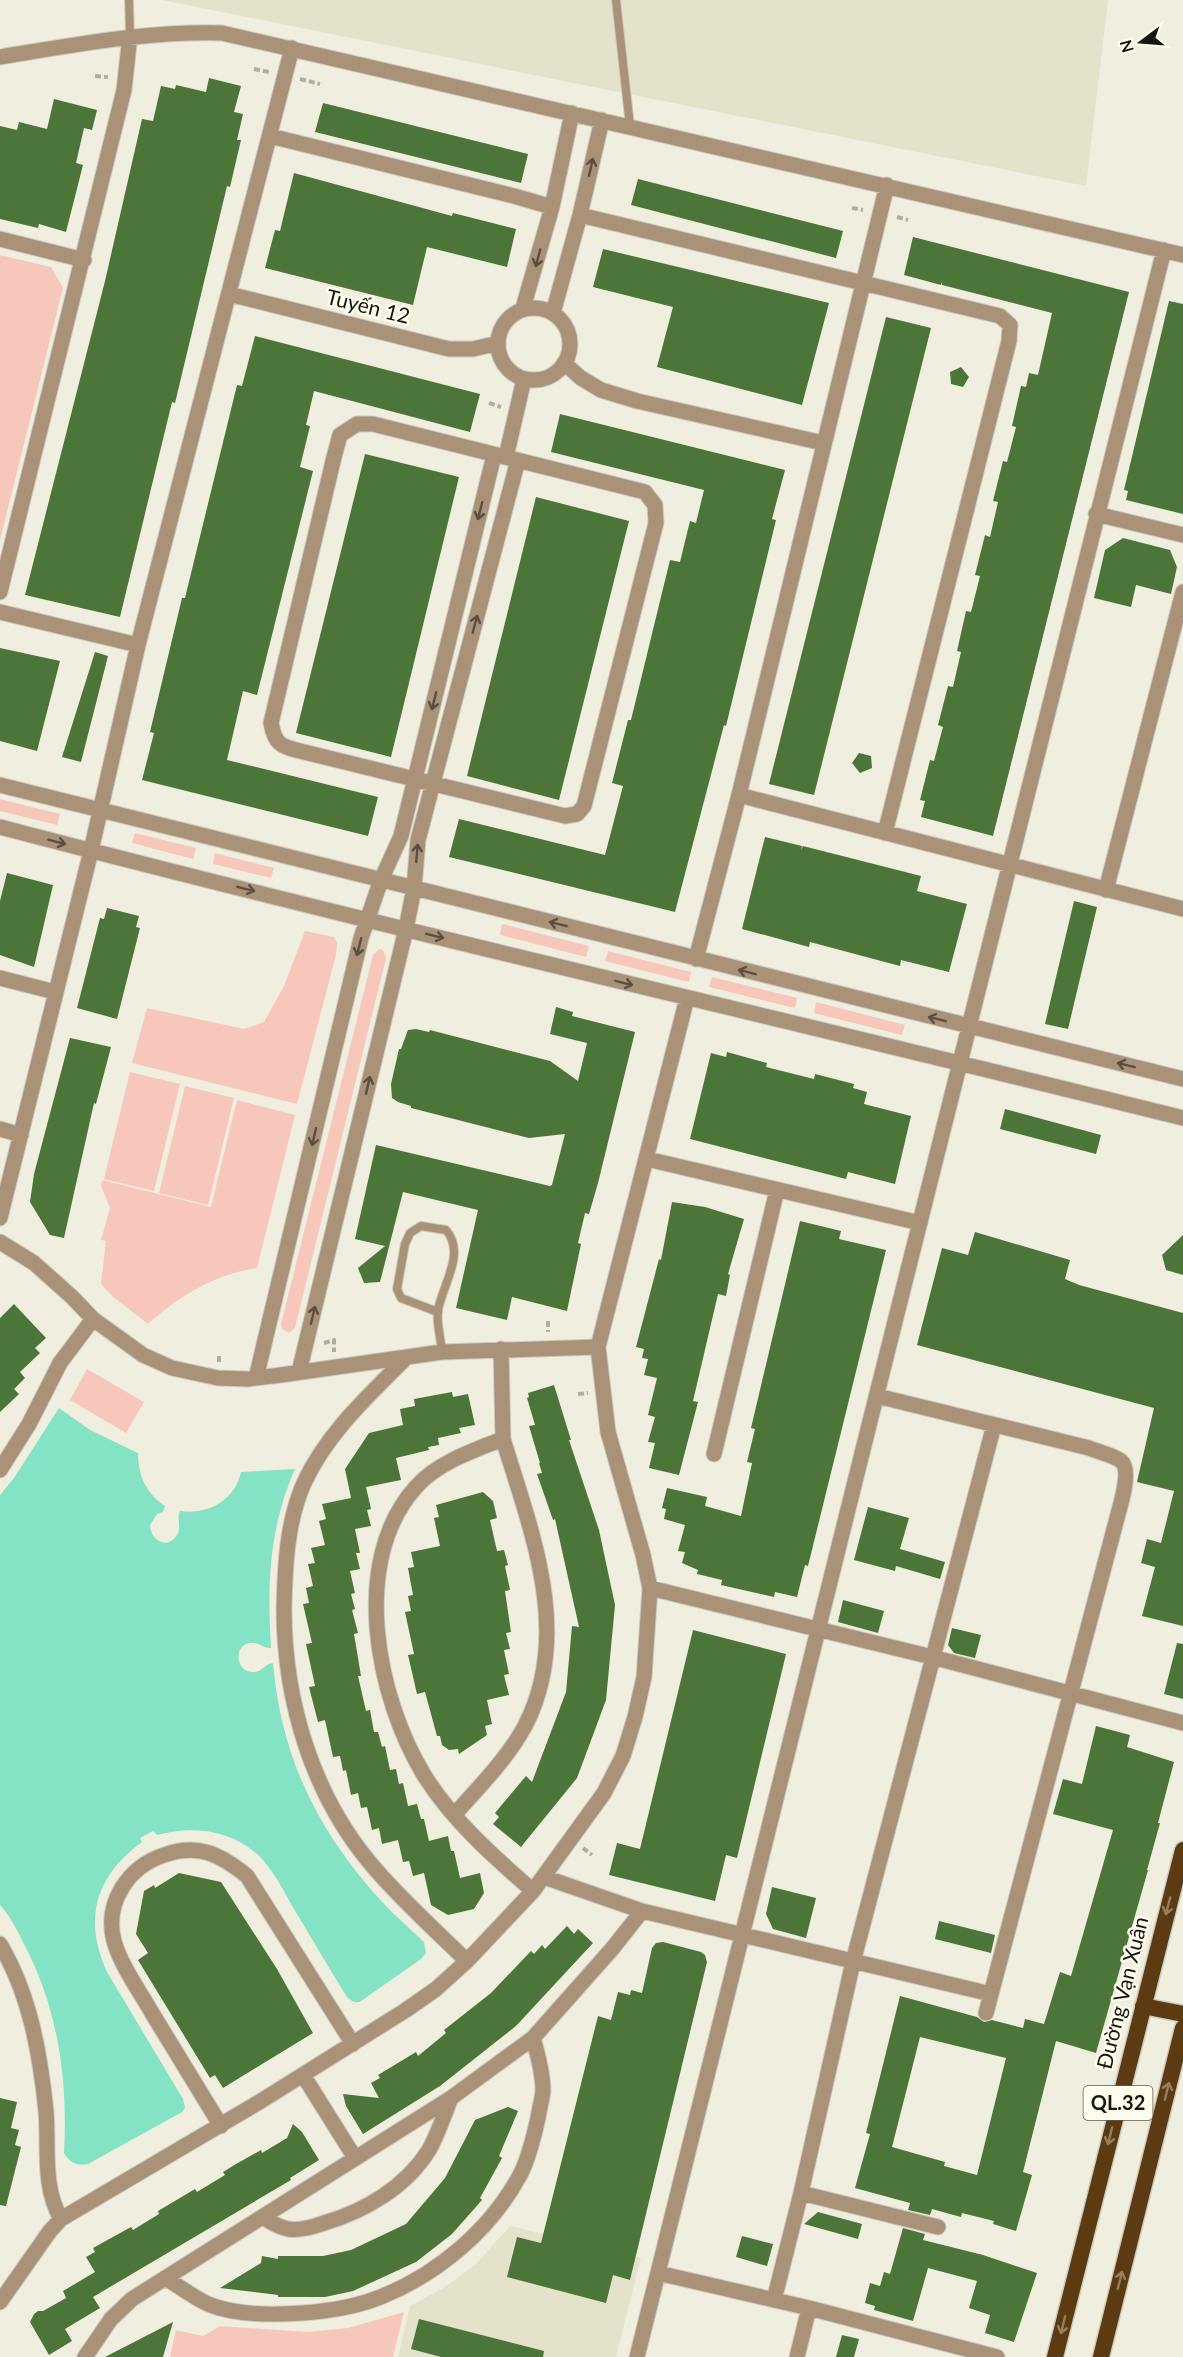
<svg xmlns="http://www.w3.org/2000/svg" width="1183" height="2357" viewBox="0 0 1183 2357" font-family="Lato,sans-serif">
	<rect width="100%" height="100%" fill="#f0efdf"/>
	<path fill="#e4e2cb" d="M162 0H1108L1086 186Z
		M510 2226 641 2258 616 2357H398L410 2306 442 2289 476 2264Z"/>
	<path fill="#f7c7bc" d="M0 255 51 267 63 288 0 540Z
		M0 799 60 814 57 825 0 811Z
		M135 833 196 848 193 859 132 843Z
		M215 853 274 868 271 878 213 864Z
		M502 924 589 946 586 957 500 935Z
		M305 931 334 937 337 943 336 955 297 1104 132 1063 147 1008 244 1029 264 1022 284 986Z
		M379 949 383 950 386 958 295 1328 289 1333 282 1329 281 1324 373 955Z
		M608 951 691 972 689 982 605 961Z
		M712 977 797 998 795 1008 709 987Z
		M816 1002 905 1025 902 1035 814 1013Z
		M130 1072 180 1084 154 1191 104 1179Z
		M185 1086 234 1098 208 1205 159 1193Z
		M237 1100 295 1115 257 1268C215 1274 179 1296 148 1324L112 1296 101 1284 106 1241 101 1240 110 1208 101 1186 102 1180 211 1207Z
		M87 1369 144 1402 126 1433 70 1400Z
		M404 2312 393 2357H170L176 2330 203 2336 220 2326 309 2332 348 2328Z"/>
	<path fill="#84e2c5" d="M59 1408 90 1430 138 1453C138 1476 146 1493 165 1506L163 1512 157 1514 150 1525C150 1539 167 1551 177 1535 182 1527 176 1519 180 1511 207 1515 235 1501 241 1472L295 1469C269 1527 267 1585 271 1648 263 1649 258 1641 249 1643 233 1647 236 1671 252 1672 262 1673 264 1664 273 1663 281 1758 319 1834 384 1904 396 1917 411 1929 424 1942L426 1953 421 1959 361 2001C355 2004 352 2001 347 1997 330 1970 314 1942 297 1914 286 1896 277 1876 263 1860 235 1830 194 1825 157 1835L153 1831 140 1838 142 1842C95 1876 83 1920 107 1972L183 2099 185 2108 182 2112 88 2164C77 2166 70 2163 64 2153 68 2084 59 2014 28 1952 20 1936 12 1918 0 1905V1495L14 1478Z"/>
	<path fill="#4c7539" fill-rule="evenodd" d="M209 78 241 86 234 112 243 114 237 140H241L230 187 227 186 175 403 172 402 120 617 25 595 105 281 142 119 153 121 161 86 175 89 176 85 206 92Z
		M54 99 97 110 92 130 84 128 76 163 83 165 66 232 39 224 38 228 0 219V126L17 130 19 122 47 129Z
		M323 103 528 154 521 183 315 132Z
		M294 173 452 216 453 213 516 229 507 267 427 247 413 305 265 268 275 230 280 231Z
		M638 179 843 231 836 258 631 205Z
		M913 237 1129 292 993 836 921 817 925 801 920 800 930 760 934 761 943 727 938 725 948 686 953 687 961 652 957 651 966 611 971 612 980 576 975 575 985 535 990 537 998 502 993 501 1003 461 1007 462 1016 427 1012 426 1021 386 1026 387 1029 373 1038 375 1052 313 942 285V282L941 285 904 275Z
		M603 249 829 303 802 405 657 367 673 307 593 287Z
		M1169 301 1183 304V514L1126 500 1128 491 1124 490Z
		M886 317 931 328 814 795 769 784Z
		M255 336 480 394 470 432 314 391 306 425 310 426 300 467 313 471 257 695 243 691 227 760 378 797 368 836 142 780 154 733 150 732 182 598H185L237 385 242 386Z
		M961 367 969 377 963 387 951 384 950 372Z
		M560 414 785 470 772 519 776 520 726 726 724 725 675 912 449 857 459 819 605 855 623 786 612 783 628 720H631L670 560 680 562 690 521 696 523 704 490 551 452Z
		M365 454 459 477 391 757 296 733Z
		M536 497 629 521 559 800 467 776Z
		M1123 538 1170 550 1177 567 1171 594 1136 585 1131 607 1094 598 1105 550Z
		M0 648 60 661 37 751 0 741Z
		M95 652 108 656 81 762 62 757Z
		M859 753 871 756 872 768 860 773 852 763Z
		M765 837 802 846 801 850 803 846 921 876 917 891 967 904 949 972 901 960 900 966 810 942 809 947 742 929Z
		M7 873 53 885 34 967 0 955V901Z
		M1074 901 1097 907 1068 1029 1045 1024Z
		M107 908 139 916 136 927 140 928 117 1019 77 1008 100 918 104 919Z
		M556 1007 573 1012 572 1016 635 1032 598 1183 589 1214 585 1213 578 1243 581 1244 567 1311 512 1297 507 1320 456 1308 478 1210 403 1192 380 1282 364 1283 358 1268 385 1246 355 1239 376 1145 550 1186 552 1185 565 1134 529 1138 411 1108V1106L398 1102 392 1098 391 1084 399 1049H401L408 1030 416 1029 429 1032 430 1030 550 1061 578 1081 587 1043 550 1034Z
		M70 1038 111 1047 96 1104 94 1103 64 1238 50 1235 30 1202 34 1174Z
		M727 1052 767 1063 766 1067 814 1079 815 1074 854 1084 853 1088 867 1092 864 1104 911 1116 895 1184 848 1172 846 1179 690 1139 711 1053 726 1057Z
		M1005 1109 1101 1135 1096 1154 1000 1129Z
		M672 1202 705 1207 744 1219 728 1274 730 1275 726 1296 718 1294 693 1401 698 1402 679 1475 649 1468 655 1443 648 1442 655 1417 648 1415 657 1378 644 1375 648 1359 642 1358 644 1349 636 1347 659 1259 661 1260Z
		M800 1221 841 1231 839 1239 886 1250 808 1566 805 1565 797 1597 775 1592 774 1597 721 1585 722 1580 697 1574 698 1570 682 1563 685 1552 678 1551 685 1525 664 1519 666 1509 662 1508 667 1488 707 1497 705 1506 741 1516 752 1463 747 1462 755 1429 751 1428Z
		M975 1232 1070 1260 1065 1279 1079 1285 1183 1313V1626L1142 1616 1155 1567 1141 1563 1147 1539 1161 1543 1174 1491 1137 1482 1154 1408 917 1345 942 1248 968 1255Z
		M1183 1235V1275L1166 1270 1162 1255Z
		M14 1304 46 1338 35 1348 40 1353 20 1372 25 1378 14 1389 19 1394 0 1412V1318Z
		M554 1385 571 1440H569L599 1530 615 1605 606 1700 577 1778 521 1847 493 1824 499 1817 495 1813 526 1776 532 1782 566 1692 572 1626 579 1627 555 1519 553 1520 537 1474 542 1473 539 1463H540L529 1426 535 1425 527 1398 529 1397 528 1393Z
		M452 1392 453 1397 468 1394 475 1425 459 1428 461 1433 438 1438 439 1445 428 1447 429 1450 396 1458 401 1480 366 1487 371 1509 367 1510 371 1526 355 1529 360 1553H356L360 1569 350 1571 355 1593 351 1594 355 1609 352 1610 358 1633 354 1634 361 1676H358L366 1711 370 1710 374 1732H378L382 1747 385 1746 390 1770 396 1769 399 1784 403 1783 408 1806 417 1804 421 1819H424L429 1841 448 1836 451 1851H454L460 1878 480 1873 484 1893 474 1909 448 1915 431 1905 424 1873 413 1876 409 1861 403 1862 398 1840 382 1844 379 1828 372 1830 367 1807 361 1808 358 1793 351 1795 346 1770 343 1771 340 1756 333 1757 325 1720 318 1722 309 1687 315 1686 306 1644 312 1643 303 1604 309 1603 306 1588 313 1586 308 1564 315 1563 311 1548 325 1545 319 1521 326 1519 322 1504 351 1498 345 1469 369 1433 403 1425 400 1409 415 1406 414 1399Z
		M483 1492 493 1501 497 1518 490 1520 497 1551 504 1550 508 1565 505 1566 510 1590 505 1591 511 1632 506 1633 510 1649 504 1650 509 1674 504 1675 509 1695 487 1700 492 1724 485 1726 487 1735 459 1754 458 1749 449 1750 442 1745 440 1736H437L425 1692 417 1694 408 1655 414 1654 405 1612 411 1611 408 1596 413 1595 408 1568 414 1567 411 1552 440 1546 434 1518 439 1517 436 1505Z
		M868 1507 909 1518 900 1549 945 1562 940 1579 896 1566 895 1571 854 1560Z
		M843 1600 884 1611 878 1633 838 1622Z
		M952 1628 981 1635 975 1658 954 1653 948 1645Z
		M693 1630 786 1654 737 1858 726 1855 715 1901 609 1875 617 1843 640 1849Z
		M1177 1643 1183 1644V1699L1164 1694Z
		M1096 1726 1130 1735 1127 1747 1174 1762 1158 1823H1160L1147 1870H1148L1096 2053 1056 2041 1023 2172 1032 2175 1016 2231 993 2224 994 2221 962 2213 961 2217 932 2209 930 2215 908 2210 910 2203 855 2188 870 2134 866 2133 900 1996 977 2017 984 2022 992 2020 1023 2028 1025 2019 1044 2024 1060 1972 1071 1976 1113 1830 1053 1814 1063 1779 1082 1784ZM920 2037 1006 2058 977 2175 944 2166 945 2162 892 2147Z
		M179 1873 221 1882 277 1969 313 2033 223 2088 215 2075 210 2078 138 1960 148 1953 136 1934 144 1891 154 1885 155 1888Z
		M772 1887 816 1898 806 1938 773 1929 766 1914Z
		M939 1921 995 1935 991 1953 935 1939Z
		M567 1926 574 1934 578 1929 593 1943 516 2026 440 2086 363 2134 346 2106 343 2094 379 2098 371 2083 380 2078 378 2075 416 2052 418 2056 446 2033 444 2030 491 1993 531 1951 534 1954 542 1945 545 1949Z
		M663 1942 701 1952 705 1955 707 1962 630 2280 613 2275 606 2303 507 2277 517 2237 541 2243 598 2016 611 2020 618 1992 630 1995 631 1990 642 1993 652 1948 656 1943Z
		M0 2098 17 2102 11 2128 19 2130 15 2145 21 2147 6 2206 0 2205Z
		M508 2107 518 2111 499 2156 502 2158 480 2198 482 2200 452 2234 416 2262 353 2291 325 2297H278V2295L220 2288 261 2263 262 2256 278 2259V2256H323L351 2250 406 2224 445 2178 475 2120Z
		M293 2124 302 2132 319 2160 290 2178 291 2180 93 2297 100 2308 65 2329 72 2341 49 2355 30 2322 34 2314 38 2311H43L66 2298 63 2291 95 2272 86 2257 95 2252 93 2248 131 2227 133 2230 159 2214 158 2211 195 2189 197 2192 225 2175 223 2172 236 2164 261 2150 262 2153 287 2138Z
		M818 2212 862 2224 858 2239 804 2224Z
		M903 2228 925 2234 923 2240 983 2255 1037 2273 1014 2342 985 2333 990 2315 969 2308 977 2281 928 2268 913 2321 874 2310 875 2306 865 2303 870 2283 880 2286 884 2272 890 2274Z
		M742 2236 773 2244 767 2266 736 2257Z
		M419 2319 544 2351 543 2357H441L411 2349Z
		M173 2322 163 2357H105Z
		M842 2335 859 2339 854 2357H836Z"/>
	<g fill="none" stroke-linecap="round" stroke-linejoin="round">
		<defs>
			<path id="service" d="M129 0 130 36
				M616 0 630 126
				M438 1312 401 1298 397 1289 405 1244 410 1233 421 1226 446 1230C466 1253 443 1284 438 1310 436 1322 441 1339 442 1352"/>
			<path id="minor" d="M0 57C74 45 147 31 222 33L1183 255
				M270 136 514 196 552 207
				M580 215 1000 316 1010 325 1009 341 885 833
				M0 239 84 260
				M229 294 449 349H473L498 343
				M498 344a36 36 0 1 1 72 0a36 36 0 1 1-72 0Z
				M523 308 552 207 572 113
				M553 313 580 215 602 120
				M564 363 581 378 601 390 637 401 823 443
				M357 424H373L645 492 655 505 656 523 584 806 577 814 565 816 300 751C280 746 275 744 271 723L334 457 340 435Z
				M506 457 524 379
				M1096 514 1183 535
				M0 592 124 90 130 36
				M0 612 138 645
				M0 785 1183 1079
				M739 795 1183 909
				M0 827C393 930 789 1020 1183 1118
				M1106 890 1183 592
				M696 959 739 795 887 185
				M0 978 55 992
				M0 1129 21 1135
				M647 1159 920 1223
				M0 1218 91 851 138 645 292 48
				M0 1242 34 1263 72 1297 93 1319 143 1355 172 1368 218 1378 248 1379 281 1375 442 1352 598 1347
				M501 1349 503 1439
				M407 1357C369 1395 327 1433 304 1483 287 1521 285 1566 284 1608 284 1702 313 1799 377 1871 405 1903 437 1932 467 1961
				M299 1372 406 929 414 888 418 840 518 460
				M256 1378 361 938 381 880 401 836 494 455
				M877 1396 1089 1448C1098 1452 1114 1455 1121 1461 1132 1470 1120 1506 1117 1518L986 2013
				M714 1454 777 1190
				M0 1470 29 1424 60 1363 93 1319
				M650 1588 932 1657 1183 1723
				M454 1815C479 1787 507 1759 525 1726 573 1633 531 1531 503 1439 474 1450 437 1463 416 1487 349 1561 377 1698 424 1775 452 1820 494 1857 533 1891
				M544 1877 642 1911 991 1994
				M0 1944C30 1995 40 2053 46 2111 49 2148 42 2186 61 2219
				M303 2075 355 2158
				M221 2126C198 2088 175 2050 152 2013 139 1990 121 1966 114 1941 104 1903 128 1867 164 1855 198 1843 220 1854 247 1876L353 2044
				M801 2193 938 2227
				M263 2217C270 2222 279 2227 288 2229 300 2231 313 2227 324 2223 365 2211 406 2187 429 2150 438 2134 444 2115 451 2098
				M658 2273 809 2308 997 2357
				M165 2278C179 2286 193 2297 208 2304 234 2315 275 2315 303 2313 330 2311 357 2307 383 2296 439 2273 491 2229 520 2175 529 2158 534 2136 538 2118 539 2110 542 2100 543 2091 543 2073 538 2055 533 2038
				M774 2300 801 2193 853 1962 994 1425
				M0 2302 50 2231 61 2219 261 2101 406 2010 436 1989 467 1961 533 1891 604 1793 623 1756 635 1717 644 1677 650 1588 643 1555 608 1432 598 1347 687 998
				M85 2357 111 2319 132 2299 451 2098 533 2038 612 1949 642 1911
				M637 2357C813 1655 985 951 1164 250
				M797 2357 809 2308"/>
			<path id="trunk" d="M1143 2006 1183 2014
				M1055 2357 1183 1850
				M1101 2357 1183 2028"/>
		</defs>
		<use href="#service" stroke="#cdccbe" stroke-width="10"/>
		<use href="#minor" stroke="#cdccbe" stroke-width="17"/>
		<use href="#trunk" stroke="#cdccbe" stroke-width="19"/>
		<path stroke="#afaea1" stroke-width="4" stroke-dasharray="6 3" stroke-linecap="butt" d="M254 69 269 72
			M95 76 108 77
			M300 79 320 84
			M852 208 863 210
			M897 217 908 220
			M489 403 501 407
			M548 1321V1332
			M324 1343 334 1340V1352
			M219 1362V1353
			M578 1394 588 1393
			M583 1848 592 1855"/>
		<use href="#service" stroke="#aa9279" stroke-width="8"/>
		<use href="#minor" stroke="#aa9279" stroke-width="15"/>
		<use href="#trunk" stroke="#5d3b12" stroke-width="16"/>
	</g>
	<defs><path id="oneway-shaft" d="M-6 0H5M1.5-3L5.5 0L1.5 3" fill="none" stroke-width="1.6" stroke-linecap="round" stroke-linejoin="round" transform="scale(1.5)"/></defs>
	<g stroke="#594e40">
		<use href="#oneway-shaft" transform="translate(591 167) rotate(-77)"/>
		<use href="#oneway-shaft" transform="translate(538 258) rotate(105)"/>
		<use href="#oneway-shaft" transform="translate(480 511) rotate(104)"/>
		<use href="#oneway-shaft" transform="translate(475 624) rotate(-75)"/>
		<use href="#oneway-shaft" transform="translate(434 701) rotate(104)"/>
		<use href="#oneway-shaft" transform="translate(57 842) rotate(15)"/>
		<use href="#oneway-shaft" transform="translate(417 853) rotate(-85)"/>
		<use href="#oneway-shaft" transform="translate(246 889) rotate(14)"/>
		<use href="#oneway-shaft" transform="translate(558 924) rotate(-166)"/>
		<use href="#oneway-shaft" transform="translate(435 936) rotate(14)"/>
		<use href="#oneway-shaft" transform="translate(359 947) rotate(104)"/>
		<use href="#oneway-shaft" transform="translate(747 972) rotate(-166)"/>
		<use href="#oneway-shaft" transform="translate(624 983) rotate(14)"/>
		<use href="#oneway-shaft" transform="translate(937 1019) rotate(-166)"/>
		<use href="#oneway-shaft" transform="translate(1126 1065) rotate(-166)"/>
		<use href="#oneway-shaft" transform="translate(368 1085) rotate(-77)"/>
		<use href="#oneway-shaft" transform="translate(314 1137) rotate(103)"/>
		<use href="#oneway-shaft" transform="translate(313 1315) rotate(-77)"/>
	</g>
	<g stroke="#957f5e">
		<use href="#oneway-shaft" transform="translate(1168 1906) rotate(105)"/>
		<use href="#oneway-shaft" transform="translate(1167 2091) rotate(-76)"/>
		<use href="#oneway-shaft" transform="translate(1110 2136) rotate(104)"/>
		<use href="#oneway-shaft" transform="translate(1120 2280) rotate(-76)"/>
		<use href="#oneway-shaft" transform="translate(1063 2325) rotate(104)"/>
	</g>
	<g text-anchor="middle" stroke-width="5" stroke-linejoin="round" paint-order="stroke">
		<rect fill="#fefcec" stroke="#5c5b53" stroke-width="1.5" x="1083.5" y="2086" width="69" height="34" rx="4.5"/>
		<g font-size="20" font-weight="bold" fill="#171611">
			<text x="1118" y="2110">QL.32</text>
		</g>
		<g font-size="21" fill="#171611" stroke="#fefcec">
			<text transform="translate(368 307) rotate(14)" y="7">Tuyến 12</text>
			<text transform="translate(1123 1993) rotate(-76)" y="7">Đường Vạn Xuân</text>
		</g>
	</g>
	<g transform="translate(1141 42) rotate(254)" stroke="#fefcec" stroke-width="4.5" paint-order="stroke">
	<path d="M0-4.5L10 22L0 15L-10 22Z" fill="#171611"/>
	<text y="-9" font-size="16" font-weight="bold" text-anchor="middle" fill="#171611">N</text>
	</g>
</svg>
